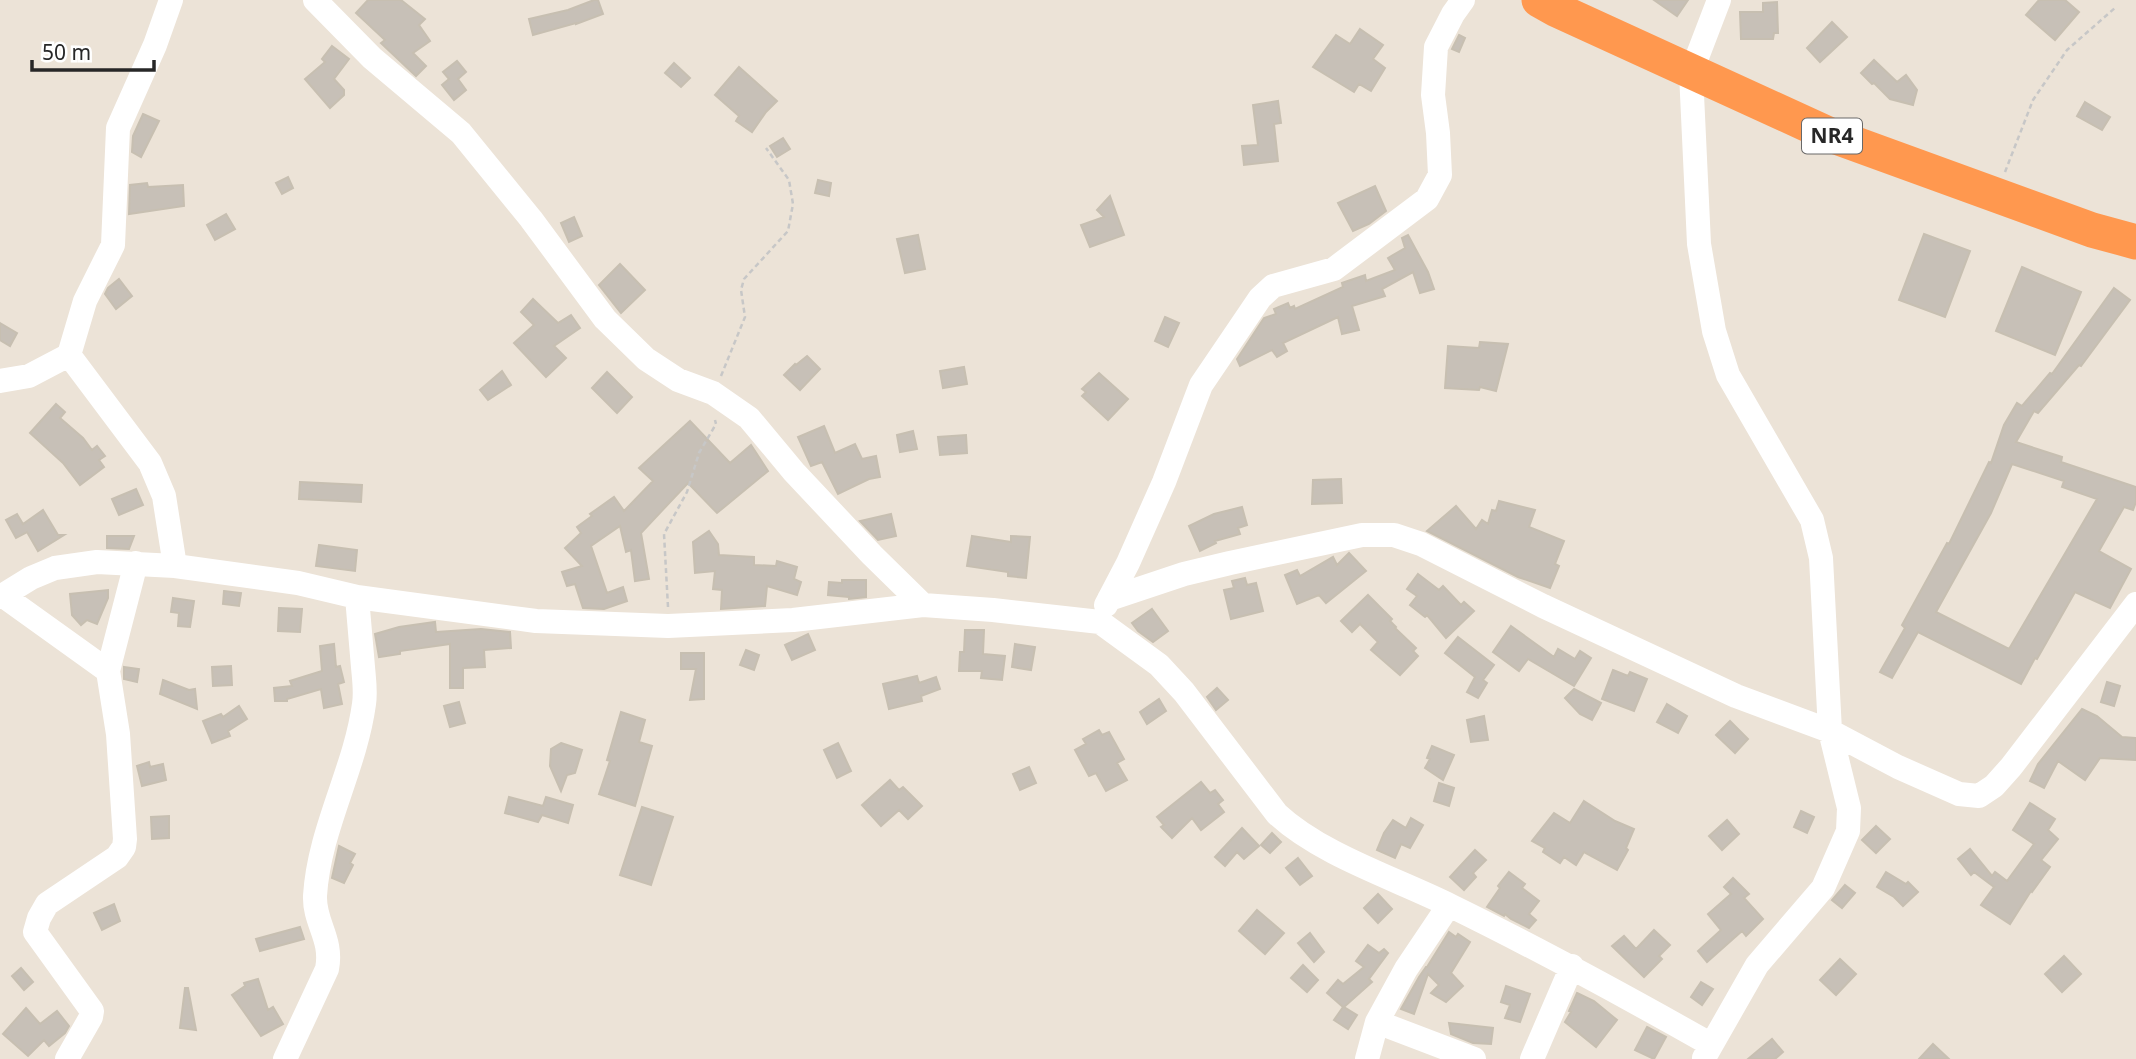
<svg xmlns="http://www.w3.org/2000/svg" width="2136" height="1059" viewBox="0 0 2136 1059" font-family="'Noto Sans',sans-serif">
	<rect width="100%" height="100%" fill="#ece3d7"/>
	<path fill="#c7c0b7" stroke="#c7bfb1" stroke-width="2" fill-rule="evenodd" d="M368 0H401L425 19 419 25 430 41 413 53 426 66 416 76 381 43 385 40 356 13Z
		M594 0H598L603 14 576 24V23L533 35 529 19 568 10Z
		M1654 0H1688L1677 16Z
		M2039 0H2065L2079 12 2055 40 2026 15Z
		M1777 2 1778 33H1774L1773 39H1741L1740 12H1763V3Z
		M1832 22 1847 37 1820 62 1807 48Z
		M1360 29 1383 45 1373 59 1385 68 1371 91 1359 84 1354 92 1313 67 1336 35 1350 44Z
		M1459 35 1465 38 1459 52 1452 49Z
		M332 46 349 59 334 79 344 90V95L330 108 305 79 325 62 322 59Z
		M1874 60 1897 82 1906 75 1917 90 1913 105 1890 99 1874 83 1872 84 1861 73Z
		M457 61 466 72 458 79 466 90 454 100 442 85 449 79 443 72Z
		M674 63 690 78 681 87 665 73Z
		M739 67 777 101 766 112 752 132 736 121 739 116 715 95Z
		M1278 101 1281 123 1274 124 1278 161 1244 165 1242 146 1258 145 1253 105Z
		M2085 102 2110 117 2102 130 2077 116Z
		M143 114 159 121 141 157 132 152 133 136Z
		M783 138 790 149 777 157 770 146Z
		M288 177 293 188 282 194 276 183Z
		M818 180 831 183 829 196 815 193Z
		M147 183 148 187 183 185 184 206 129 214 130 185Z
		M1375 186 1386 211 1369 224 1353 231 1338 203Z
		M1110 196 1124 235 1090 247 1081 225 1104 217 1097 210Z
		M226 214 235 229 215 240 207 225Z
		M574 217 582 236 569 242 561 223Z
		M1924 234 1970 251 1945 317 1899 300Z
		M918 235 925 269 905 273 897 239Z
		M1408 235 1428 272 1434 289 1420 293 1413 272 1382 289 1385 296 1352 306 1359 330 1342 334 1338 317 1283 343 1287 351 1277 357 1272 350 1240 366 1237 359 1264 318 1276 314 1274 309 1288 303 1290 308 1294 306 1295 309 1343 287 1342 283 1365 275 1366 281 1395 270 1388 258 1405 248 1402 238Z
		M620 264 645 290 621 313 599 285Z
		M2022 267 2081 292 2055 355 1996 331Z
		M119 279 132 296 116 309 105 294 108 288Z
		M2114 288 2130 300 2081 366 2079 365 2038 413 2034 411 2016 442 2062 457 2061 462 2136 487V502L2133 510 2124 507 2099 551 2131 569 2110 608 2075 592 2037 659 2035 658 2021 684 1918 632 1892 678 1880 672 1905 628 1902 625 1947 543 1949 544 1989 462 1991 463 2004 425 2017 403 2022 406 2050 373 2052 374ZM2012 464 2064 481 2062 487 2097 499 2009 649 1936 612 1991 513Z
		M533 299 558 323 571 315 580 328 554 346 566 358 546 377 514 343 534 325 521 312Z
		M1165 317 1179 323 1168 347 1155 341Z
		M0 323 17 333 10 346 0 340Z
		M1480 342 1508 344 1496 391 1480 387 1479 390 1445 388 1448 346 1479 348Z
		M807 356 820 369 800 390 784 375 795 364 796 365Z
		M964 367 967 384 943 388 940 371Z
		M502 371 511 385 488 400 480 390Z
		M607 372 632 397 617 413 592 388Z
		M1099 373 1128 399 1108 420 1082 396 1086 392 1082 389Z
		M56 404 65 412 60 418 83 438 92 450 97 446 105 456 99 460 104 467 80 485 63 463 30 433Z
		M690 421 730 463 751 445 768 471 717 513 688 483 641 533 649 579 635 581 631 550 626 552 620 526 591 546 607 593 623 587 627 601 604 609 583 608 575 584 567 586 562 572 582 566 565 548 581 533 577 527 592 516 590 514 614 497 624 511 653 481 639 468Z
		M824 426 835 453 855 444 862 459 876 456 880 477 869 479 838 494 822 462 811 466 798 437Z
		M913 431 917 449 900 452 897 435Z
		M966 435 967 453 940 455 938 437Z
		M1341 479 1342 503 1312 504 1313 480Z
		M300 482 362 485 361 502 299 499Z
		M136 489 143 505 119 515 112 499Z
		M1499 501 1535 510 1529 527 1564 541 1555 564 1559 566 1550 588 1518 577 1427 531 1456 506 1476 529 1482 520 1488 524 1492 510 1496 511Z
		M1242 507 1247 525 1238 528 1240 534 1215 541 1216 543 1200 551 1189 526 1214 514Z
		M43 510 58 535H64L38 551 27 532 16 538 6 520 17 514 23 524Z
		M891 514 896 536 878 540 860 521Z
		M709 531 718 544 719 555 754 557V565L776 566 777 561 797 567 794 579 801 582 797 595 767 586 765 606 721 609 722 590 713 589 715 571 695 573 693 542Z
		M107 536H134L129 549 107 548Z
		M972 536 1011 542V536L1030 537 1026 578 1008 576V572L967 566Z
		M319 545 357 550 355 571 316 566Z
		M1349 553 1366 571 1326 603 1319 595 1297 604 1285 575 1297 570 1300 576 1333 557 1337 565Z
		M1418 574 1439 590 1443 586 1461 605 1464 602 1474 611 1446 638 1427 615 1425 617 1410 605 1417 596 1407 589Z
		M1245 578 1247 585 1256 583 1263 611 1231 619 1224 590 1234 588 1232 581Z
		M842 580H866V597L849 599V597L828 595 829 582 842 583Z
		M108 590V598L97 624 87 620 81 625 72 615 70 594Z
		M224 591 241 593 239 606 223 604Z
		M1368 595 1392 619 1390 621 1396 627 1395 628 1416 648 1413 651 1418 656 1400 675 1371 650 1378 642 1360 624 1352 632 1341 621Z
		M173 598 194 601 190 627 178 626 179 613 171 612Z
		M279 608 302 609 300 632 278 631Z
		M1152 609 1168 631 1153 642 1138 631 1132 623Z
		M435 622 436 632 481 629 510 632 511 648 484 650 485 667 463 668V688H450V644L400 651V654L379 657 375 634 399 627Z
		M1511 626 1554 657 1558 649 1575 659 1580 651 1591 658 1574 686 1528 659 1519 671 1493 652Z
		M965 630H984L983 654 1005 656 1002 680 981 678 982 671H959L960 652H964Z
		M808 634 815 650 792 660 785 645Z
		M1458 637 1494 665 1483 680 1487 683 1478 698 1467 692 1475 677 1445 653Z
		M334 644 336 667 340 666 344 682 338 684 342 704 324 708 321 689 287 699V701H275L274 688 292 686 290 681 322 671 320 646Z
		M1015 644 1035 647 1031 670 1012 667Z
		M746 650 759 655 754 670 740 665Z
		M681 653H704V699L690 700 696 669H681Z
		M231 666 232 685 213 686 212 667Z
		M124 667 139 669 137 682 124 679Z
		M1613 670 1628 676 1630 672 1647 679 1634 711 1602 699Z
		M917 676 919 683 936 677 940 689 921 696 922 701 889 709 883 684Z
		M163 680 189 690 195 689 197 709 160 694Z
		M2107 682 2120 686 2114 706 2101 702Z
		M1217 688 1228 700 1216 710 1207 697Z
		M1574 689 1601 703 1592 720 1580 714 1565 698Z
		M1159 699 1166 711 1147 724 1140 712Z
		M459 702 465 723 450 727 444 706Z
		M1667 704 1687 716 1678 733 1657 722Z
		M239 706 247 719 228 731 230 736 212 743 203 721 221 714 223 717Z
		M2082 709 2097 716 2122 737 2136 738V760L2100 758 2085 780 2058 761 2044 788 2030 781 2038 764Z
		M621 712 645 720 639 742 652 746 635 806 599 794 610 761 607 760Z
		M1484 716 1488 740 1471 742 1467 720Z
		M1730 721 1748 739 1735 753 1716 735Z
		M1099 730 1102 735 1109 732 1124 759 1117 763 1127 780 1106 791 1096 773 1089 776 1075 750 1086 744 1083 739Z
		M561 743 582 750 575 773 567 775 561 791 550 766 551 749Z
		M838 743 851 771 837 778 824 750Z
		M1432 746 1454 755 1443 780 1425 768 1430 759 1427 758Z
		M149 762 150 767 163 764 166 780 142 786 137 766Z
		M1029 767 1036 783 1020 790 1013 774Z
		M890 780 899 790 903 787 922 806 908 819 899 810 881 826 862 805Z
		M1201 782 1210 793 1215 790 1223 800 1218 804 1224 812 1201 830 1192 818 1172 838 1161 827 1164 825 1157 817Z
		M1439 783 1454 788 1449 806 1434 801Z
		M509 797 543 806 546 797 573 805 568 823 542 815 538 822 505 813Z
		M1584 801 1615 821 1634 829 1626 848 1628 850 1617 870 1584 852 1576 865 1564 857 1560 863 1543 852 1545 848 1532 841 1554 813 1570 823Z
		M2030 803 2055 819 2048 830 2058 839 2041 860 2050 867 2032 892 2031 891 2010 924 1981 905 1994 887 1974 872 1971 875 1958 859 1970 849 1992 876 1995 872 2007 881 2034 844 2013 830Z
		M642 807 673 817 651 885 620 875Z
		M1801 811 1814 817 1807 833 1794 827Z
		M169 816V838L152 839 151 817Z
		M1411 818 1423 825 1410 848 1401 844 1395 858 1377 850 1384 833 1393 820 1406 828Z
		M1727 820 1739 834 1722 850 1709 836Z
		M1876 826 1890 839 1876 853 1862 840Z
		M1242 828 1259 846 1244 859 1237 852 1225 866 1215 857Z
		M1272 833 1281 842 1270 853 1261 845Z
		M339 846 355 854 350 863 353 865 344 883 332 878Z
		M1475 850 1486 860 1473 873 1476 877 1464 890 1450 877Z
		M1298 858 1312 876 1300 885 1286 868Z
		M1509 872 1525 884 1522 888 1539 901 1529 914 1536 920 1529 928 1511 919 1505 914 1504 916 1487 907 1500 888 1498 886Z
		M1886 872 1906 884 1908 882 1918 892 1903 906 1894 897 1877 887Z
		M1733 878 1749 894 1744 898 1763 919 1746 936 1742 931 1707 962 1698 951 1721 930 1708 914 1731 894 1724 887Z
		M1845 885 1855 893 1842 908 1832 900Z
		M1378 894 1392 909 1378 923 1364 908Z
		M114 904 120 921 102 930 94 913Z
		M1257 910 1284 933 1265 954 1239 931Z
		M300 927 304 939 260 951 256 939Z
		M1654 930 1670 945 1659 956 1662 959 1644 977 1612 946 1624 936 1636 949Z
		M1449 932 1456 937 1458 934 1470 942 1451 973 1463 986 1446 1002 1431 993 1439 985 1428 974 1414 1014 1401 1009 1419 977 1426 967H1427Z
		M1310 933 1324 952 1314 962 1298 943Z
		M1368 945 1379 953 1384 949 1388 953 1369 979 1372 982 1344 1007 1357 1015 1348 1029 1334 1020 1343 1007 1327 993 1338 980 1343 984 1364 967 1356 961Z
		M2064 956 2081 974 2062 992 2045 974Z
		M1840 959 1856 974 1836 995 1820 980Z
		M1303 965 1318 980 1307 992 1291 978Z
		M21 968 33 982 24 990 12 976Z
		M258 979 268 1010 273 1007 283 1024 261 1036 232 995 245 986 244 983Z
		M1701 982 1713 989 1702 1005 1691 997Z
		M1506 986 1530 994 1520 1022 1505 1018 1510 1005 1501 1002Z
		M185 988H188L196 1030 180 1028Z
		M1577 993 1594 1001 1617 1020 1596 1047 1565 1022 1571 1012 1569 1011Z
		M26 1008 40 1024 57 1011 69 1026 65 1033 49 1046 44 1040 28 1056 3 1034Z
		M1449 1023 1493 1028 1491 1044 1473 1043 1451 1034Z
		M1647 1027 1666 1037 1654 1059 1635 1050Z
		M1772 1039 1783 1052 1775 1059H1748Z
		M1933 1044 1949 1059H1919Z"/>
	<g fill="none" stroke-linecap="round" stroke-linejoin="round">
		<path stroke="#c7c7c7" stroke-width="2.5" stroke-dasharray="5 3.5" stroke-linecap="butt" d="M2005 172 2033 100 2067 50 2116 7
			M721 376 745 317 741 290 744 279 788 231 793 204 789 180 766 148
			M668 607 664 534 687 492 699 453 716 424 715 420"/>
		<path stroke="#fff" stroke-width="24" d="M171 0 155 45 118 128 113 245 85 301 69 355 150 463 164 496 175 566
			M315 0 372 58 461 133 531 219 605 319 646 359 678 380 713 393 749 418 794 472 872 555 923 605
			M0 381 29 376 69 355
			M2 595 108 671
			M0 597 31 578 55 568 97 562 175 566 298 583 357 597 536 621 668 626 793 620 923 605 993 610 1100 622 1159 665 1184 692 1277 814C1321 855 1397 879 1451 906 1539 949 1625 996 1710 1044
			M1109 599 1184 574 1230 563 1362 535H1394L1421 544 1543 606 1736 696 1830 731 1898 767 1959 794 1979 796 1994 786 2011 767 2136 604
			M1106 605 1128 563 1164 482 1201 385 1260 298 1273 286 1334 269 1427 199 1440 175 1438 133 1433 95 1436 47 1453 14 1463 0
			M1377 1022 1474 1059
			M1704 1058 1757 965 1823 888 1848 831 1849 808 1830 731 1821 558 1812 520 1728 375 1714 331 1699 244 1691 73 1719 0
			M67 1059 91 1017 92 1011 35 932 39 918 47 904 117 857 124 847 125 839 118 734 108 671 136 563
			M285 1059 327 969C333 939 314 923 315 896 319 829 355 770 364 704 366 692 364 679 363 667 361 644 359 620 357 597
			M1367 1059 1377 1022 1406 969 1449 905
			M1532 1059 1572 966"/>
		<path stroke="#ff984f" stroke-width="35" d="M1539 0 1555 9 1828 134 2092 230 2136 242"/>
	</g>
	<g text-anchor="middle" stroke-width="5" stroke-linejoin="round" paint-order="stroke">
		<rect fill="#fff" stroke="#686868" stroke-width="2" x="1802" y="118.5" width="60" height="35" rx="5"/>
		<g font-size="21" font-weight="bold" fill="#272727">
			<text x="1832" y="143">NR4</text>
		</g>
	</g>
	<path d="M32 60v10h122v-10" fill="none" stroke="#272727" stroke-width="3.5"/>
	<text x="42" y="60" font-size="21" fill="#272727" stroke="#ffffff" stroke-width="5" paint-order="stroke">50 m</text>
</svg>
